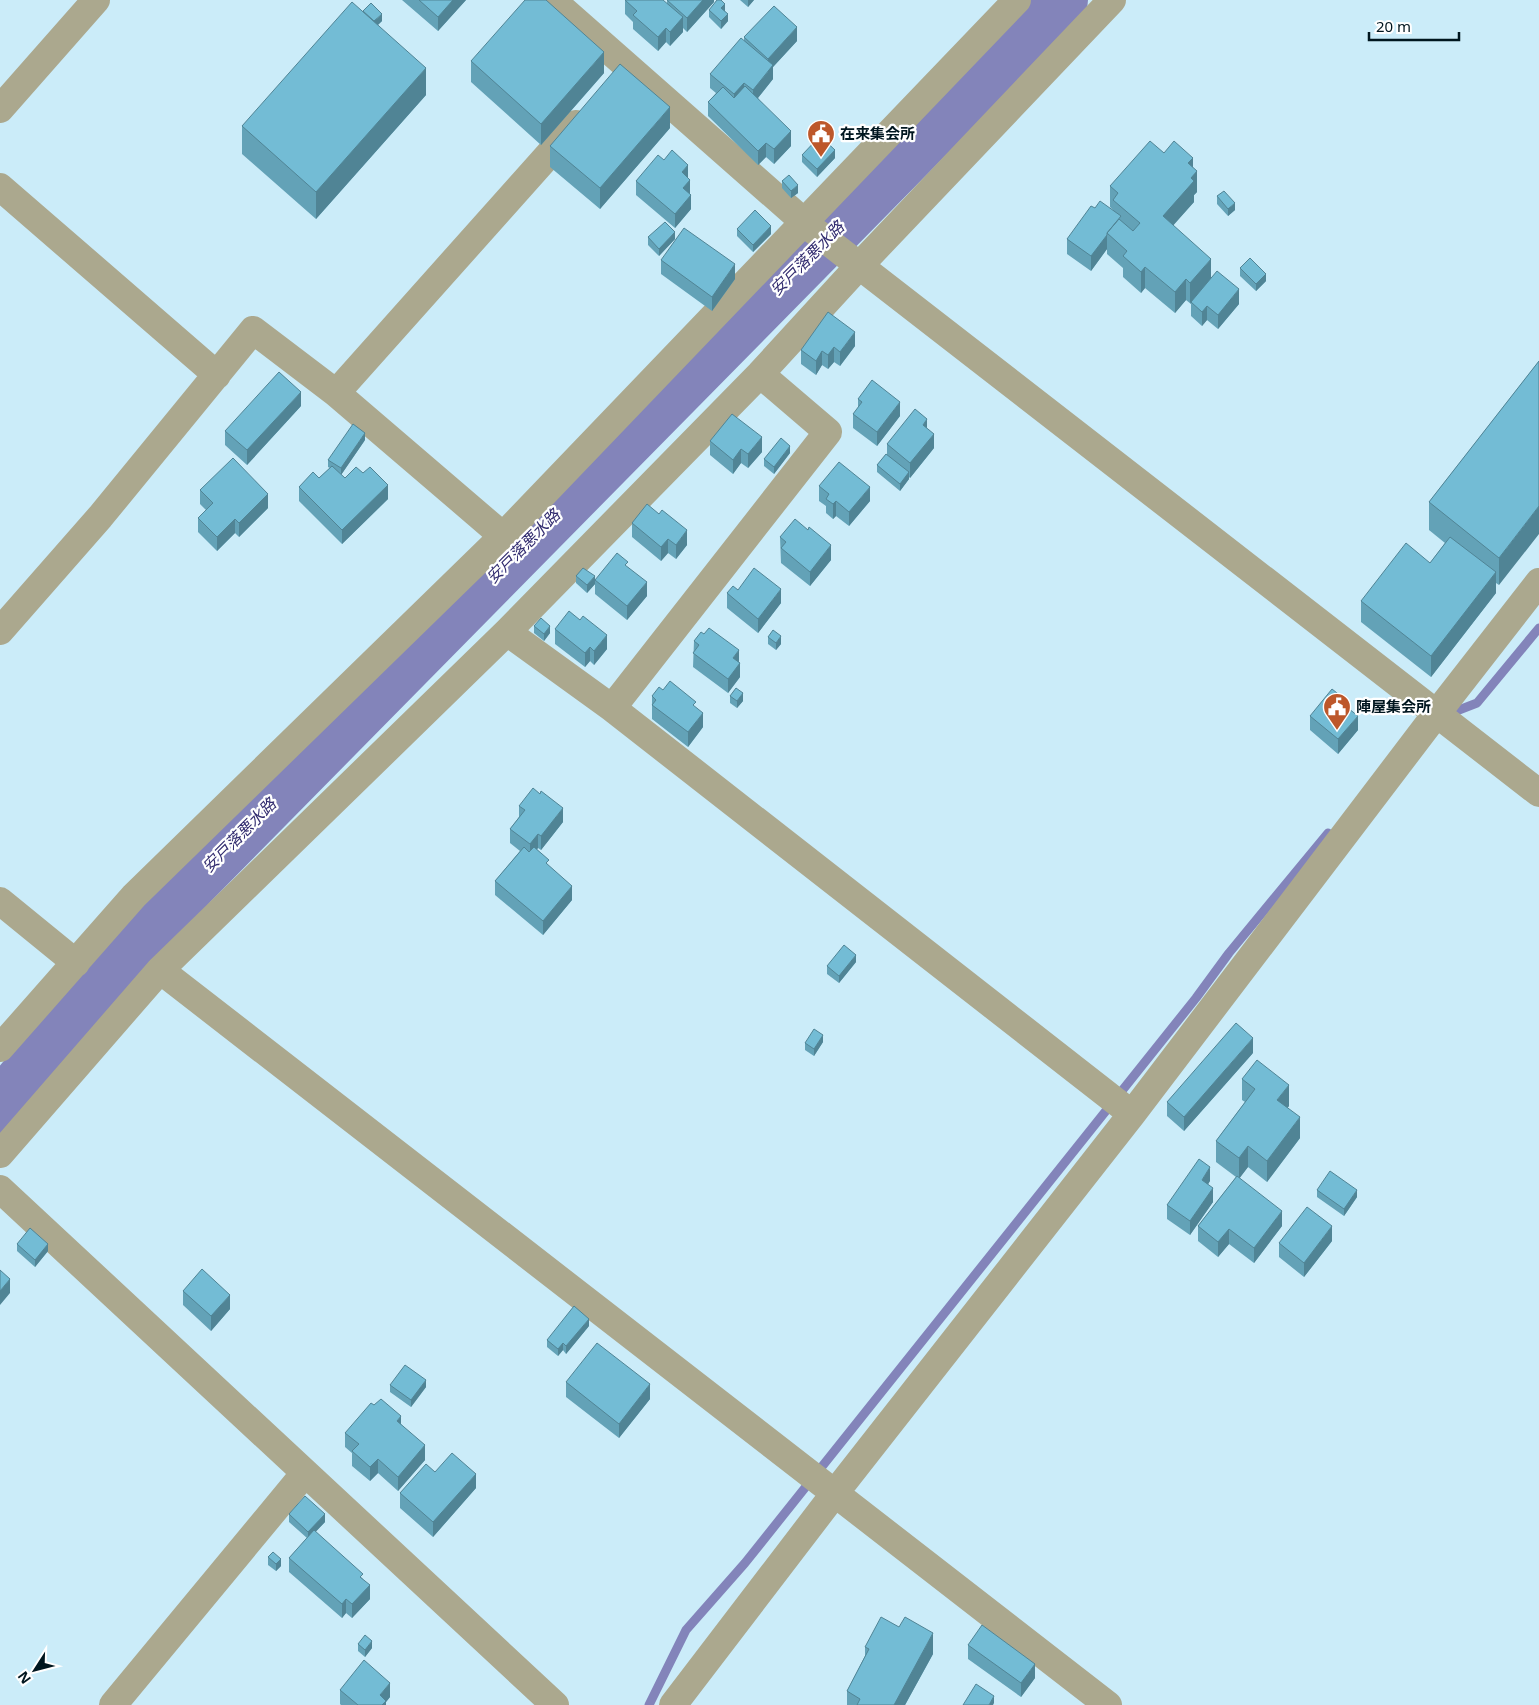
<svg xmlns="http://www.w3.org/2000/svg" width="1539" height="1705" viewBox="0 0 1539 1705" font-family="'Noto Sans','Noto Sans JP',sans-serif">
	<rect width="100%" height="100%" fill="#cbecf9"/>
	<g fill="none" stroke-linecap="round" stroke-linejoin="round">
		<path stroke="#8384ba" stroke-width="9" d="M1446 715 1477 703 1539 628
			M649 1705 686 1630 745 1563 1196 998 1229 953 1328 833"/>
		<path stroke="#8384ba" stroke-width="54" d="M0 1107 191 883 1061 0"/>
		<path stroke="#aba88e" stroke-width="28" d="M552 0 812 229 1539 793
			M0 109 96 0
			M0 187 217 375
			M336 393 576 124
			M0 631 100 517 253 330 336 393 503 536 1017 0
			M507 632 612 708 1132 1114
			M612 708 828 432 760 374
			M0 901 76 963
			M160 970 1108 1705
			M0 1048 134 896 503 536
			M0 1154 160 970 507 632 760 374 859 266 1112 0
			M0 1189 555 1705
			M113 1705 305 1473
			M673 1705 835 1493 1132 1114 1437 713 1539 582"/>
	</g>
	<path fill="#63a2b7" d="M402 0H466L438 31Z
		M625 0 667 4V0H714V2L687 32 683 28V32L670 46 666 42 658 51 633 29V22L625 14Z
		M740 0H754L748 7Z
		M709 10 725 11 728 21 721 29 709 17Z
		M363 11 382 21 378 25 426 95 316 219 242 154V126Z
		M744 37 797 41 773 67V79L758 98 791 146 774 164 766 157 758 165 708 116V102L716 93 710 88V74L744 41Z
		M471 61 604 73 541 145 471 82Z
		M670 128 600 209 550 167V146Z
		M802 155 835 158 817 177 802 162Z
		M664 160 688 178 691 209 675 228 636 195V181Z
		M1193 167 1197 192 1194 195V202L1173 225 1211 278 1239 304 1218 329 1207 320 1202 326 1191 316V304L1186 300 1175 313 1145 288 1141 293 1123 277V268L1107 254V249L1091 271 1067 254V239L1095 208 1113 210 1110 207V186Z
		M782 181 798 193 791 198 782 188Z
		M1217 196 1235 210 1228 216 1217 204Z
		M737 229 771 234 753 252 737 236Z
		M648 237 675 239 659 256 648 245Z
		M661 260 735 279 712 311 661 274Z
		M1240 268 1266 281 1256 291 1240 276Z
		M855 346 840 366 834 362 828 369 822 365 816 375 801 364V350Z
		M1539 361 1499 585 1496 583V593L1431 677 1361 622V601L1430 563 1445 543 1429 530V502Z
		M858 399 900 416 877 446 853 428V414L858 408Z
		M301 406 247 465 225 445V431Z
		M927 428 934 448 910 478 909 477V479L900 491 877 472V465L887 454V444Z
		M365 440 341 475 345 478 388 499 342 544 299 501V487L319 478 330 468 328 467V460Z
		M710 441 762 452 748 468 741 463 733 474 710 455Z
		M790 453 774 474 764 466V459Z
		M819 486 870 501 849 526 836 516 833 519 826 513V506L819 501Z
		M200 490 268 508 239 537 235 533 217 551 198 532V518L206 510 200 504Z
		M632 523 687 545 676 559 668 553 661 561 632 537Z
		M780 537 831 560 810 586 781 563Z
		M628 567 647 596 627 620 595 594V580Z
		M576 576 595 584 587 593 576 583Z
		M738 590 781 603 758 633 727 608V593Z
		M534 626 550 633 544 641 534 633Z
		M555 629 607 649 594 665 590 661 585 667 555 644Z
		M768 637 781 644 776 650 768 644Z
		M694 641 739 662 740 677 728 693 693 667Z
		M663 690 703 727 688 747 652 719V696Z
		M730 696 743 701 737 708 730 703Z
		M1310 716 1358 730 1338 754 1310 730Z
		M519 806 563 822 541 850 538 848 537 849 572 900 543 935 495 895V881L520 851 510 843V829L519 817Z
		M856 962 839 983 827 974V966Z
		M823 1042 814 1056 805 1050V1043Z
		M1253 1053 1184 1131 1167 1116V1102Z
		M1242 1079 1289 1106 1287 1108 1300 1138 1267 1182 1248 1167 1239 1178 1282 1226 1254 1263 1229 1244 1218 1257 1198 1241V1226L1236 1177 1216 1162V1141L1245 1102 1242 1100Z
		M1210 1181 1208 1184 1213 1202 1190 1235 1167 1219V1205Z
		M1317 1190 1357 1197 1344 1216 1317 1197Z
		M1332 1241 1304 1277 1279 1257V1243Z
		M17 1244 48 1251 35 1267 17 1251Z
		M183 1291 230 1309 211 1331 183 1305Z
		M589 1326 566 1354 563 1350 558 1356 547 1347V1340Z
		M566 1382 650 1399 619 1438 566 1397Z
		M390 1385 426 1387 411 1407 390 1392Z
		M401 1424 425 1460 398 1491 378 1473 370 1481 352 1466V1453L345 1447V1433Z
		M435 1472 476 1488 433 1537 400 1508V1493Z
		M289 1514 325 1522 315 1532 363 1579 370 1599 352 1618 346 1613 342 1618 289 1572V1558L307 1538 289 1522Z
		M268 1557 281 1566 276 1571 268 1565Z
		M358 1644 372 1648 365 1657 358 1651Z
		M968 1645 1035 1678 1021 1697 968 1659Z
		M865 1647 933 1654 905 1705H847V1691L865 1656Z
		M340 1690 390 1697 386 1702V1705H341L340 1704Z"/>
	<path fill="#508495" d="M453 0H466L438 31V17Z
		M703 0H714V2L687 32V18Z
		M748 0H754L748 7Z
		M725 4V11L721 15V8Z
		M382 14V21L368 34V27Z
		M728 14V21L721 29V21Z
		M683 17V32L670 46V32Z
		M797 27V41L773 67V79L753 104V90L768 72V59Z
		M666 28V42L658 51V37Z
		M604 52V73L541 145V124Z
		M426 68V95L316 219V192Z
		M744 83V97L734 109V94Z
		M670 107V128L600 209V188Z
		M791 131V146L774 164V149Z
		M766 143V157L758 165V151Z
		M835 150V158L817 177V169Z
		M1193 158V175L1197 171V192L1194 195V202L1163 237V216L1188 163Z
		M688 165V179L682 172Z
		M690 180V194L683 202V188Z
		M798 185V193L791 198V191Z
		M691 195V209L675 228V214Z
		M1235 203V210L1228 216V209Z
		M771 226V234L753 252V245Z
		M675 232V239L659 256V249Z
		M1107 235V249L1091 271V256Z
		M1211 259V280L1191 302 1190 304V283Z
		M735 264V279L712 311V297Z
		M1145 267V288L1141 293V272Z
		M1266 274V281L1256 291V284Z
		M1186 279V300L1175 313V292Z
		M1239 289V304L1218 329V315Z
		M1207 306V320L1202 326V312Z
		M855 332V346L840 366V352Z
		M834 347V362L828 369V355Z
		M822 351V365L816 375V361Z
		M301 392V406L247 465V450Z
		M900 402V416L877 446V432Z
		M927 419V434L923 425Z
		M365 433V440L341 475V468Z
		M934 434V448L910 478V463Z
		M762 437V452L748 468V454Z
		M790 446V453L774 474V467Z
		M741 449V463L733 474V460Z
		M909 472V479L900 491V484Z
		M388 485V499L342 544V530Z
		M870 487V501L849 526V512Z
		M268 494V508L239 537V523Z
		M836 501V516L833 519V504Z
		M1539 506V534L1499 585V558Z
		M235 519V533L217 551V537Z
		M687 530V545L676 559V545Z
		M668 539V553L661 561V547Z
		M831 545V560L810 586V572Z
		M1496 572V593L1431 677V656Z
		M595 576V584L587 593V585Z
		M647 582V596L627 620V606Z
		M781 589V603L758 633V619Z
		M550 626V633L544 641V634Z
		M607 635V649L594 665V651Z
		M781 636V644L776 650V643Z
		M590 647V661L585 667V653Z
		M739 650V664L733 658Z
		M740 663V677L728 693V679Z
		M743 693V701L737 708V701Z
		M703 713V727L688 747V732Z
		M1358 716V730L1338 754V739Z
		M563 808V822L541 850V836Z
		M538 834V848L530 858V844Z
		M572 886V900L543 935V921Z
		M856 955V962L839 983V976Z
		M823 1035V1042L814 1056V1049Z
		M1253 1038V1053L1184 1131V1117Z
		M1289 1085V1106L1277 1121V1100Z
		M1300 1117V1138L1267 1182V1161Z
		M1248 1146V1167L1239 1179V1158Z
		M1210 1167V1181L1202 1194V1180Z
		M1213 1188V1202L1190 1235V1221Z
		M1357 1190V1197L1344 1216V1209Z
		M1282 1211V1226L1254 1263V1248Z
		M1332 1226V1241L1304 1277V1263Z
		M1229 1229V1244L1218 1257V1242Z
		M48 1244V1251L35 1267V1260Z
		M10 1279V1293L0 1305V1291Z
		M230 1295V1309L211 1331V1316Z
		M589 1319V1326L566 1354V1346Z
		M563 1343V1350L558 1356V1349Z
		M426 1380V1387L411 1407V1400Z
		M650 1384V1399L619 1438V1424Z
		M401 1416V1430L397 1421Z
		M425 1445V1460L398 1491V1477Z
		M378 1459V1473L370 1481V1467Z
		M476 1474V1488L433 1537V1522Z
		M325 1514V1522L308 1540V1532Z
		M281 1559V1566L276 1571V1564Z
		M370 1585V1599L352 1618V1604Z
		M346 1599V1613L342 1618V1604Z
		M933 1633V1654L905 1705H894Z
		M372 1641V1648L365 1657V1650Z
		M1035 1664V1678L1021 1697V1683Z
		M390 1683V1697L386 1702V1705H380V1695Z
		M994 1696V1703L993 1705H989Z"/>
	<path fill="#73bcd5" stroke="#508495" d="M419 0H453L438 17Z
		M525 0H546L604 52 541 124 471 61Z
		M625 0H663L683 17 670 32 666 28 658 37 633 15 637 11Z
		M667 0H703L687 18Z
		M717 0H721L725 4 721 8 728 14 721 21 709 10Z
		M352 2 426 68 316 192 242 126Z
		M371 3 382 14 374 21 363 11Z
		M774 6 797 27 768 59 744 37Z
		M741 38 773 65 753 90 744 83 734 94 710 74Z
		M620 64 670 107 600 188 550 146Z
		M745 86 791 131 774 149 766 143 758 151 708 102 723 87 734 98Z
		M820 136 835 150 817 169 802 155Z
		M1150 141 1164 153 1174 141 1193 158 1188 163 1197 171 1191 178 1194 181 1163 216 1211 259 1190 283 1186 279 1175 292 1145 267 1141 272 1123 256 1127 251 1107 233 1119 219 1133 231 1140 223 1113 200 1118 193 1110 186Z
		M672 150 688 165 682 172 690 180 683 188 691 195 675 214 636 181 658 155 664 160Z
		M789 175 798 185 791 191 782 181Z
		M1224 191 1235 203 1228 209 1217 196Z
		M1100 201 1121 216 1107 233V235L1091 256 1067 239 1091 206 1095 208Z
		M755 210 771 226 753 245 737 229Z
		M665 222 675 232 659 249 648 237Z
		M684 228 735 264 712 297 661 260Z
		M1250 258 1266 274 1256 284 1240 268Z
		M1217 271 1239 289 1218 315 1207 306 1202 312 1191 302Z
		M828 312 855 332 840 352 834 347 828 355 822 351 816 361 801 350Z
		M1539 361V506L1499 558 1429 502Z
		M279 372 301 392 247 450 225 431Z
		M872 380 900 402 877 432 853 414 862 402 858 399Z
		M915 409 927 419 923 425 934 434 910 463 887 444Z
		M732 414 762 437 748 454 741 449 733 460 710 441Z
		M353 424 365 433 341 468 328 460Z
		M781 438 790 446 774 467 764 459Z
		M886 454 909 472 900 484 877 465Z
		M233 458 268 494 239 523 235 519 217 537 198 518 213 503 200 490Z
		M839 462 870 487 849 512 836 501 833 504 826 499 829 494 819 486Z
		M332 466 345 478 356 467 363 473 370 467 388 485 342 530 299 487 313 472 319 478Z
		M647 504 659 514 662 510 687 530 676 545 668 539 661 547 632 523Z
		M795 519 808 530 809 527 831 545 810 572 781 548 786 542 780 537Z
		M1450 537 1496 572 1431 656 1361 601 1406 543 1430 563Z
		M617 553 628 562 625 565 647 582 627 606 595 580Z
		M583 568 595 576 587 585 576 576Z
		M754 568 781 589 758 619 727 593 733 586 738 590Z
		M569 611 580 620 583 616 607 635 594 651 590 647 585 653 555 629Z
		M541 618 550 626 544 634 534 626Z
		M709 628 739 650 733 658 740 663 728 679 693 653 699 645 694 641 701 632 704 634Z
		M773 630 781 636 776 643 768 637Z
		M670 681 696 702 693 705 703 713 688 732 652 705 656 700 652 696 659 687 663 690Z
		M736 688 743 693 737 701 730 696Z
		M1332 689 1347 701 1344 705 1358 716 1338 739 1310 716Z
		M533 788 540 794 541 791 563 808 541 836 538 834 530 844 510 829 525 810 519 806Z
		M524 847 529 852 534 847 549 860 546 863 572 886 543 921 495 881Z
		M844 945 856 955 839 976 827 966Z
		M1236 1023 1253 1038 1184 1117 1167 1102Z
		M814 1029 823 1035 814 1049 805 1043Z
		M1257 1060 1289 1085 1277 1100 1300 1117 1267 1161 1248 1146 1239 1158 1216 1141 1255 1089 1242 1079Z
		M1199 1159 1210 1167 1202 1180 1213 1188 1190 1221 1167 1205Z
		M1330 1171 1357 1190 1344 1209 1317 1190Z
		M1237 1176 1282 1211 1254 1248 1229 1229 1218 1242 1198 1226Z
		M1307 1207 1332 1226 1304 1263 1279 1243Z
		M30 1228 48 1244 35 1260 17 1244Z
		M202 1269 230 1295 211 1316 183 1291Z
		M0 1270 10 1279 0 1291Z
		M574 1306 589 1319 566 1346 563 1343 558 1349 547 1340Z
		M597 1343 650 1384 619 1424 566 1382Z
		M405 1365 426 1380 411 1400 390 1385Z
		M381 1399 401 1416 397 1421 425 1445 398 1477 378 1459 370 1467 352 1451 359 1444 345 1433 371 1403 374 1405Z
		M452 1453 476 1474 433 1522 400 1493 426 1464 435 1472Z
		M305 1496 325 1514 308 1532 289 1514Z
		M314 1530 363 1574 360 1577 370 1585 352 1604 346 1599 342 1604 289 1558Z
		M273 1552 281 1559 276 1564 268 1557Z
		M881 1617 899 1627 905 1617 933 1633 894 1705H857L860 1699 847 1691 869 1649 865 1647Z
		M982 1625 1035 1664 1021 1683 968 1645Z
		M365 1635 372 1641 365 1650 358 1644Z
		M364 1660 390 1683 380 1695 386 1701 382 1705H358L340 1690Z
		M976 1684 994 1696 989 1705H963Z"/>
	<defs>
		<symbol id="civic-pin" viewBox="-11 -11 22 30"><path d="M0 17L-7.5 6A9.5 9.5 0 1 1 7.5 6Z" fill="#bd572a" stroke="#fff"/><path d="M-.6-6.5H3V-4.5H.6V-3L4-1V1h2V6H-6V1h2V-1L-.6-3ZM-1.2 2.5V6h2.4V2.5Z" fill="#fff"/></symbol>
	</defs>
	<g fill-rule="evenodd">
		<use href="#civic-pin" x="805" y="118" width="32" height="43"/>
		<use href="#civic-pin" x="1321" y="691" width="32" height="43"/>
	</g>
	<g text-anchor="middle" stroke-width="4.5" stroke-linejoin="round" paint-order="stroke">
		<g font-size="15" font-weight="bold" fill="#00161f" stroke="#fff" text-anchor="start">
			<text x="840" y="139">在来集会所</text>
			<text x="1356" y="712">陣屋集会所</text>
		</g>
		<g font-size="16" font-style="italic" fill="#322c6f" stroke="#fff">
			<text transform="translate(807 258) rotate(-45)" y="6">安戸落悪水路</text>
			<text transform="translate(523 546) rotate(-45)" y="6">安戸落悪水路</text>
			<text transform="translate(239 835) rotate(-45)" y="6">安戸落悪水路</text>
		</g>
	</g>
	<g transform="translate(35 1670) rotate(234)" stroke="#ffffff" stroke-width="4" paint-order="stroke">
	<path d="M0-4L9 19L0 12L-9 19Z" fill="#00161f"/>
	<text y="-8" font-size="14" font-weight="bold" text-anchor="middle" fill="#00161f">N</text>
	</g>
	<path d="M1369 32v8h90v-8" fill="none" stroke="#00161f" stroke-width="2.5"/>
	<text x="1376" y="32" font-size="15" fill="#00161f" stroke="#ffffff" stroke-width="4" paint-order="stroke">20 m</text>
</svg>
